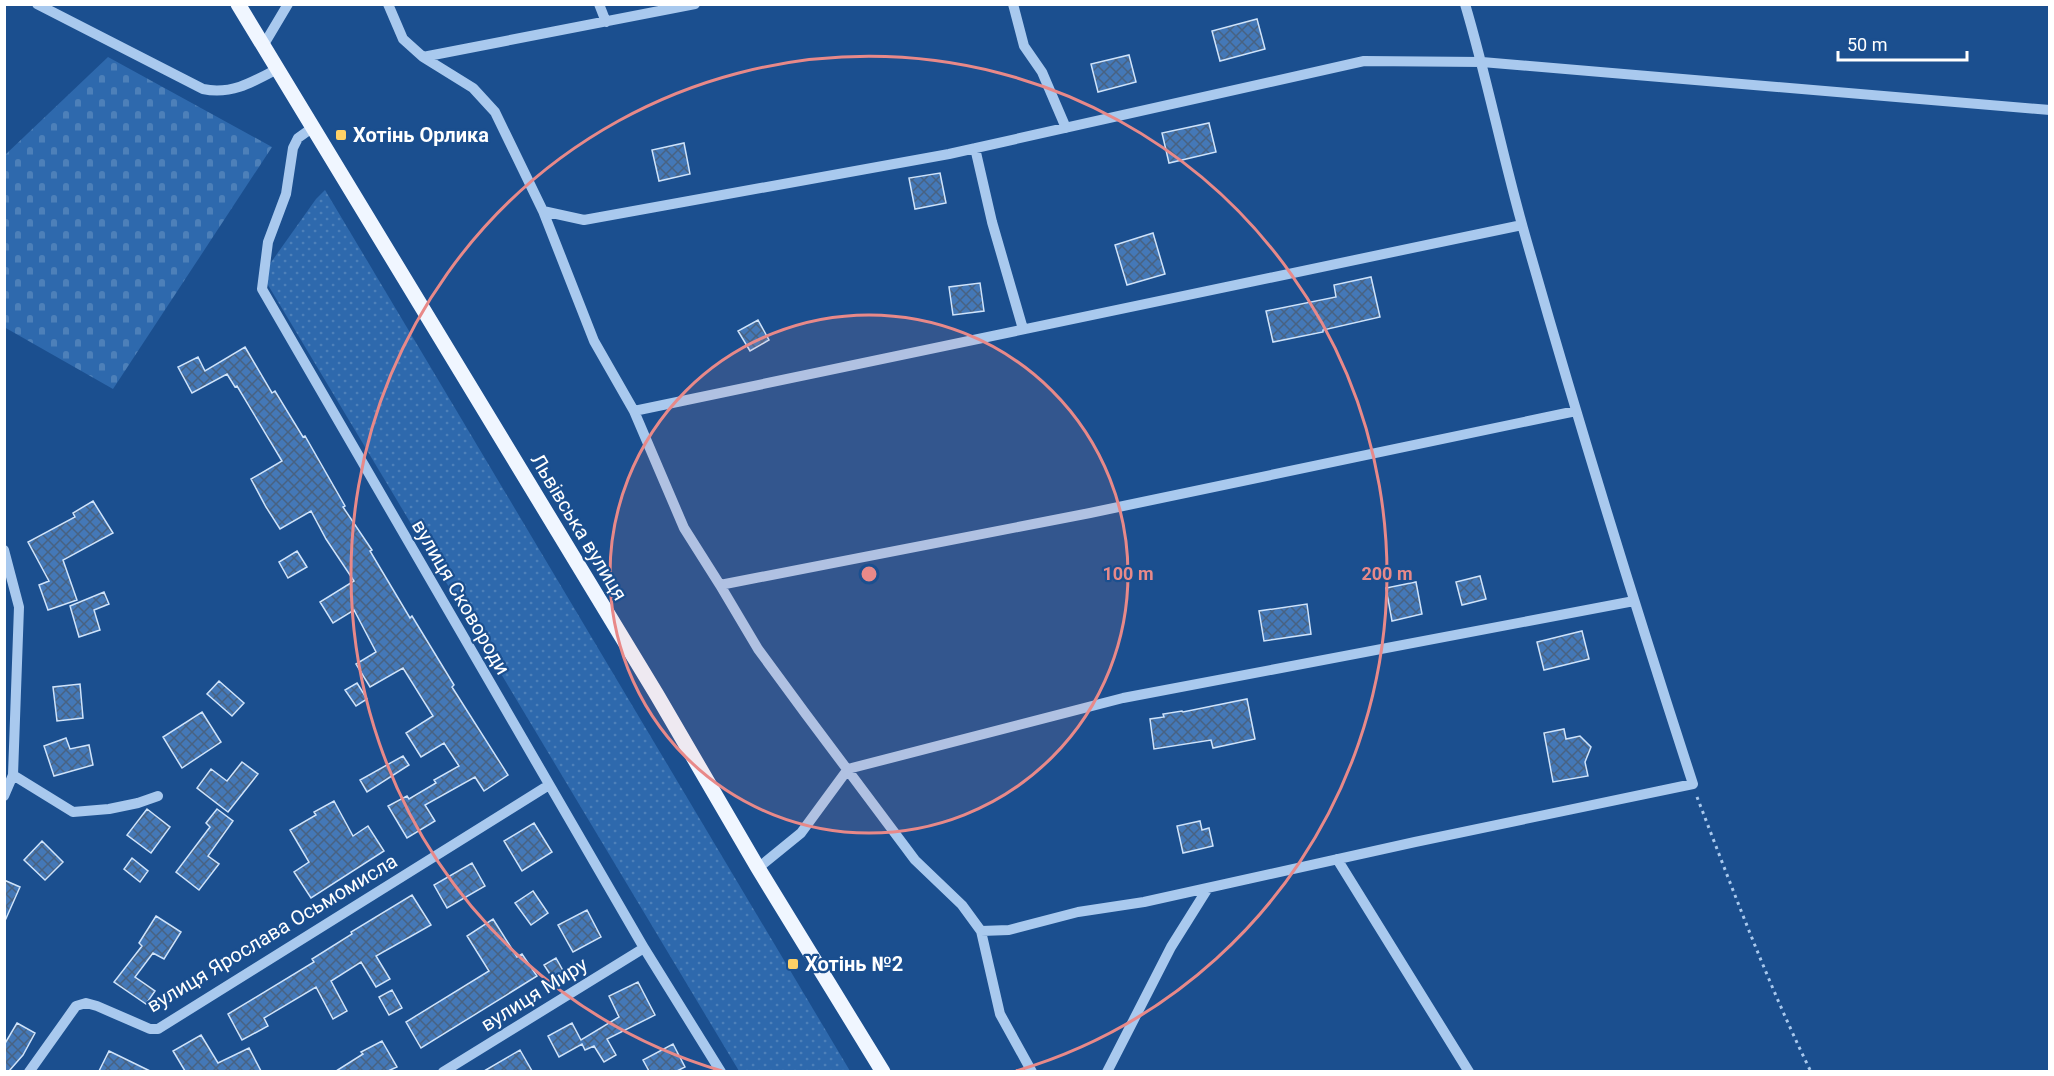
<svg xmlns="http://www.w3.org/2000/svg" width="2054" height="1076" viewBox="0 0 2054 1076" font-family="Roboto,sans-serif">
	<defs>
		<pattern id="grass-dots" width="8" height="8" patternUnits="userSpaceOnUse" patternTransform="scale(1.5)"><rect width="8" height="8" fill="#2e69ad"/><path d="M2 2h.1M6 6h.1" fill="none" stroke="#4d80b9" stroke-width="1.8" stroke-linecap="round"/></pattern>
		<pattern id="cemetery-stones" width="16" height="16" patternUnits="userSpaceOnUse" patternTransform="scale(1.5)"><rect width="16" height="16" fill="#2e69ad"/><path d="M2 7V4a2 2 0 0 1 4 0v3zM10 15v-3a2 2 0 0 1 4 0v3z" fill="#4d80b9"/></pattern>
		<pattern id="building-cross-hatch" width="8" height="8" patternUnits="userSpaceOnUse" patternTransform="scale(1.5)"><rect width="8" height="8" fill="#4478b7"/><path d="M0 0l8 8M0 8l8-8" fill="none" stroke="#486282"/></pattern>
	</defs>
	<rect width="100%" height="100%" fill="#1b4f8f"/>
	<path fill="url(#grass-dots)" d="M325 190 850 1071H739L262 275 316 199Z"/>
	<path fill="url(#cemetery-stones)" d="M108 57 272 147 113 389 4 327 5 155Z"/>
	<path fill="url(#building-cross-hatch)" stroke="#cfe3fa" stroke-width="1.5" d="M1257 19 1265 49 1220 61 1212 31Z
		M1129 55 1136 82 1098 92 1091 64Z
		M1209 123 1216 152 1169 163 1162 133Z
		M684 143 690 174 659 181 652 150Z
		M940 173 946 203 915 209 909 178Z
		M1153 233 1165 274 1127 285 1115 245Z
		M1371 277 1380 317 1323 330V332L1273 342 1266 311 1336 297 1334 285Z
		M980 283 984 311 953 315 949 287Z
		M758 320 769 340 750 351 738 331Z
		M245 347 272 393 275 391 303 437 305 436 345 506 343 507 372 550 370 551 410 618 412 616 454 685 452 687 508 775 484 791 475 777 425 805 435 821 407 838 388 806 407 796 409 799 436 783 434 780 459 766 444 743 421 757 406 733 433 716 403 668 370 687 356 664 376 652 354 610 333 623 320 602 354 581 326 539 311 511 280 529 266 507 251 479 282 461 237 386 235 387 227 374 192 393 178 367 198 357 205 371Z
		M93 501 113 533 63 560 77 600 48 610 39 585 49 581 28 542 75 517 73 513Z
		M297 551 307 567 288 578 279 562Z
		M1480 576 1486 599 1462 605 1456 582Z
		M1416 582 1422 614 1392 621 1386 588Z
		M104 592 109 604 94 610 100 630 79 637 70 606Z
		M1307 604 1311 634 1264 641 1259 611Z
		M1582 631 1589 659 1544 670 1537 642Z
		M219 681 244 703 232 716 207 694Z
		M357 683 367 699 356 706 345 690Z
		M80 684 83 718 57 721 53 687Z
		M1247 699 1255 739 1213 748 1211 740 1154 749 1150 719 1164 717 1163 714 1182 711 1183 712Z
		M202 712 221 742 182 768 163 737Z
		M1564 729 1566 739 1580 736 1591 747 1585 762 1588 776 1553 782 1544 733Z
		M66 738 70 749 89 745 93 765 54 776 44 746Z
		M403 756 409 765 367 792 360 780Z
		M242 762 258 774 228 812 197 788 211 769 227 781Z
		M334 801 353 836 368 826 384 851 311 898 294 872 309 862 290 830 316 815 314 812Z
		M147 809 170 827 151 853 127 835Z
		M217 809 233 821 208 856 219 864 199 890 176 872 210 827 206 823Z
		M1200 821 1202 830 1209 828 1213 846 1183 853 1177 826Z
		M534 823 552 852 522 871 504 841Z
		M42 841 63 862 45 880 24 860Z
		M132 858 148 871 140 882 124 869Z
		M472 863 485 886 447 908 434 885Z
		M4 880 20 887 4 923Z
		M533 891 548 913 531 925 515 903Z
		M412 895 431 925 376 956 390 979 376 987 361 962 331 981 347 1011 333 1019 316 987 264 1018 268 1026 242 1040 228 1014 314 962 312 959 352 934 351 932Z
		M587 910 601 937 573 952 558 925Z
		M156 916 181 932 164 959 153 953 135 977 155 991 146 1004 114 982 142 946 139 943Z
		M493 919 517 957 522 954 537 976 421 1048 406 1022 489 971 467 936Z
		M556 958 566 976 555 982 544 965Z
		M638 982 655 1015 607 1039 616 1055 604 1062 594 1046 585 1050 582 1044 559 1057 548 1036 572 1023 581 1040 619 1017 609 996Z
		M392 990 402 1008 389 1015 379 997Z
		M17 1023 35 1033 23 1055 9 1071H4V1045Z
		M201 1035 218 1063 249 1048 261 1071H185L173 1051Z
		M382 1041 397 1067 388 1071H336L363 1054 361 1052Z
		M673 1044 685 1067 677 1071H649L643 1060Z
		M520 1050 532 1071H484Z
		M109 1051 150 1071H99Z"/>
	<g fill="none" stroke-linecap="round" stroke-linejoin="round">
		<path stroke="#a9c9ee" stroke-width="3" stroke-dasharray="3 4.5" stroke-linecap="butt" d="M1697 797C1733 890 1767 982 1811 1072"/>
		<path stroke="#a9c9ee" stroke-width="10" d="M37 4 203 89C231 95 253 82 277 69
			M388 4 403 39 423 57 695 4
			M599 4 606 22
			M1013 4 1024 46 1042 72 1066 128
			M263 46 288 4
			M423 57 473 88 495 112 543 211 594 341 634 411 684 528 720 585 758 649 805 713 915 860 962 905 981 931 1000 1014 1032 1072
			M312 128 298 138 293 148 286 194 268 242 262 289 644 948 721 1072
			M975 148 992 222 1023 329
			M543 211 584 220 949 154 1364 61 1482 62 2050 110
			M634 411 1522 225
			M4 550 19 607 13 775 4 796
			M720 585 1090 513 1576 411
			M13 775 73 812 109 809 138 803 158 796
			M1337 859 1469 1072
			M758 868 801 833 848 769 1123 698 1634 601
			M981 931 1009 930 1078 912 1144 902 1415 842 1693 784C1633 600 1576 415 1523 228 1502 154 1487 78 1465 4
			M29 1072 76 1006 86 1003 97 1006 150 1029H158L549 785
			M443 1072 644 948
			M1107 1072 1171 947 1208 888"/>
		<path stroke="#f0f6ff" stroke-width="15" d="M238 4 657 695 758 868 883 1072"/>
	</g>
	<circle cx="869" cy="574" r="259" fill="#e88989" fill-opacity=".12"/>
	<g fill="none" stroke="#e88989" stroke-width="3">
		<circle cx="869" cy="574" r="259"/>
		<path d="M722 1071A518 518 0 1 1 1016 1071"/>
	</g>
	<g fill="#ffd166" stroke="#1b4f8f" stroke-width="2">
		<rect x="335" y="129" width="12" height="12" rx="3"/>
		<rect x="787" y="958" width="12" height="12" rx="3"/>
	</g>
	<g text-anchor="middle" stroke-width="4.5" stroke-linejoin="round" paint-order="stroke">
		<g font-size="20" font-weight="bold" fill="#fff" stroke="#1b4f8f" text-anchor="start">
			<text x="353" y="142">Хотінь Орлика</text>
			<text x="805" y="971">Хотінь №2</text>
		</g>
		<g font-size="20" fill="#fff" stroke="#1b4f8f">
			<text transform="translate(579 527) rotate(59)" y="7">Львівська вулиця</text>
			<text transform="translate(461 597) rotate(60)" y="7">вулиця Сковороди</text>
			<text transform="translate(272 933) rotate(-31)" y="7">вулиця Ярослава Осьмомисла</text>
			<text transform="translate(534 994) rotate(-32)" y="7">вулиця Миру</text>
		</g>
	</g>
	<circle cx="869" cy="574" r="9" fill="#e88989" stroke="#1b4f8f" stroke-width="3"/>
	<g font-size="18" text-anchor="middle" font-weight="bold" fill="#e88989" stroke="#1b4f8f" stroke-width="4.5" stroke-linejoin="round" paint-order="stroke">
		<text x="1128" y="580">100 m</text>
		<text x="1387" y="580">200 m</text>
	</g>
	<rect width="2054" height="1076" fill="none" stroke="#ffffff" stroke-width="12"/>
	<path d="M1838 51v9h129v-9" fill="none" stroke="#ffffff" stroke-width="3"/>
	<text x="1847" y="51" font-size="18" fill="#ffffff" stroke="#1b4f8f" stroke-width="4.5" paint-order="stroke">50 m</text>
</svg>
